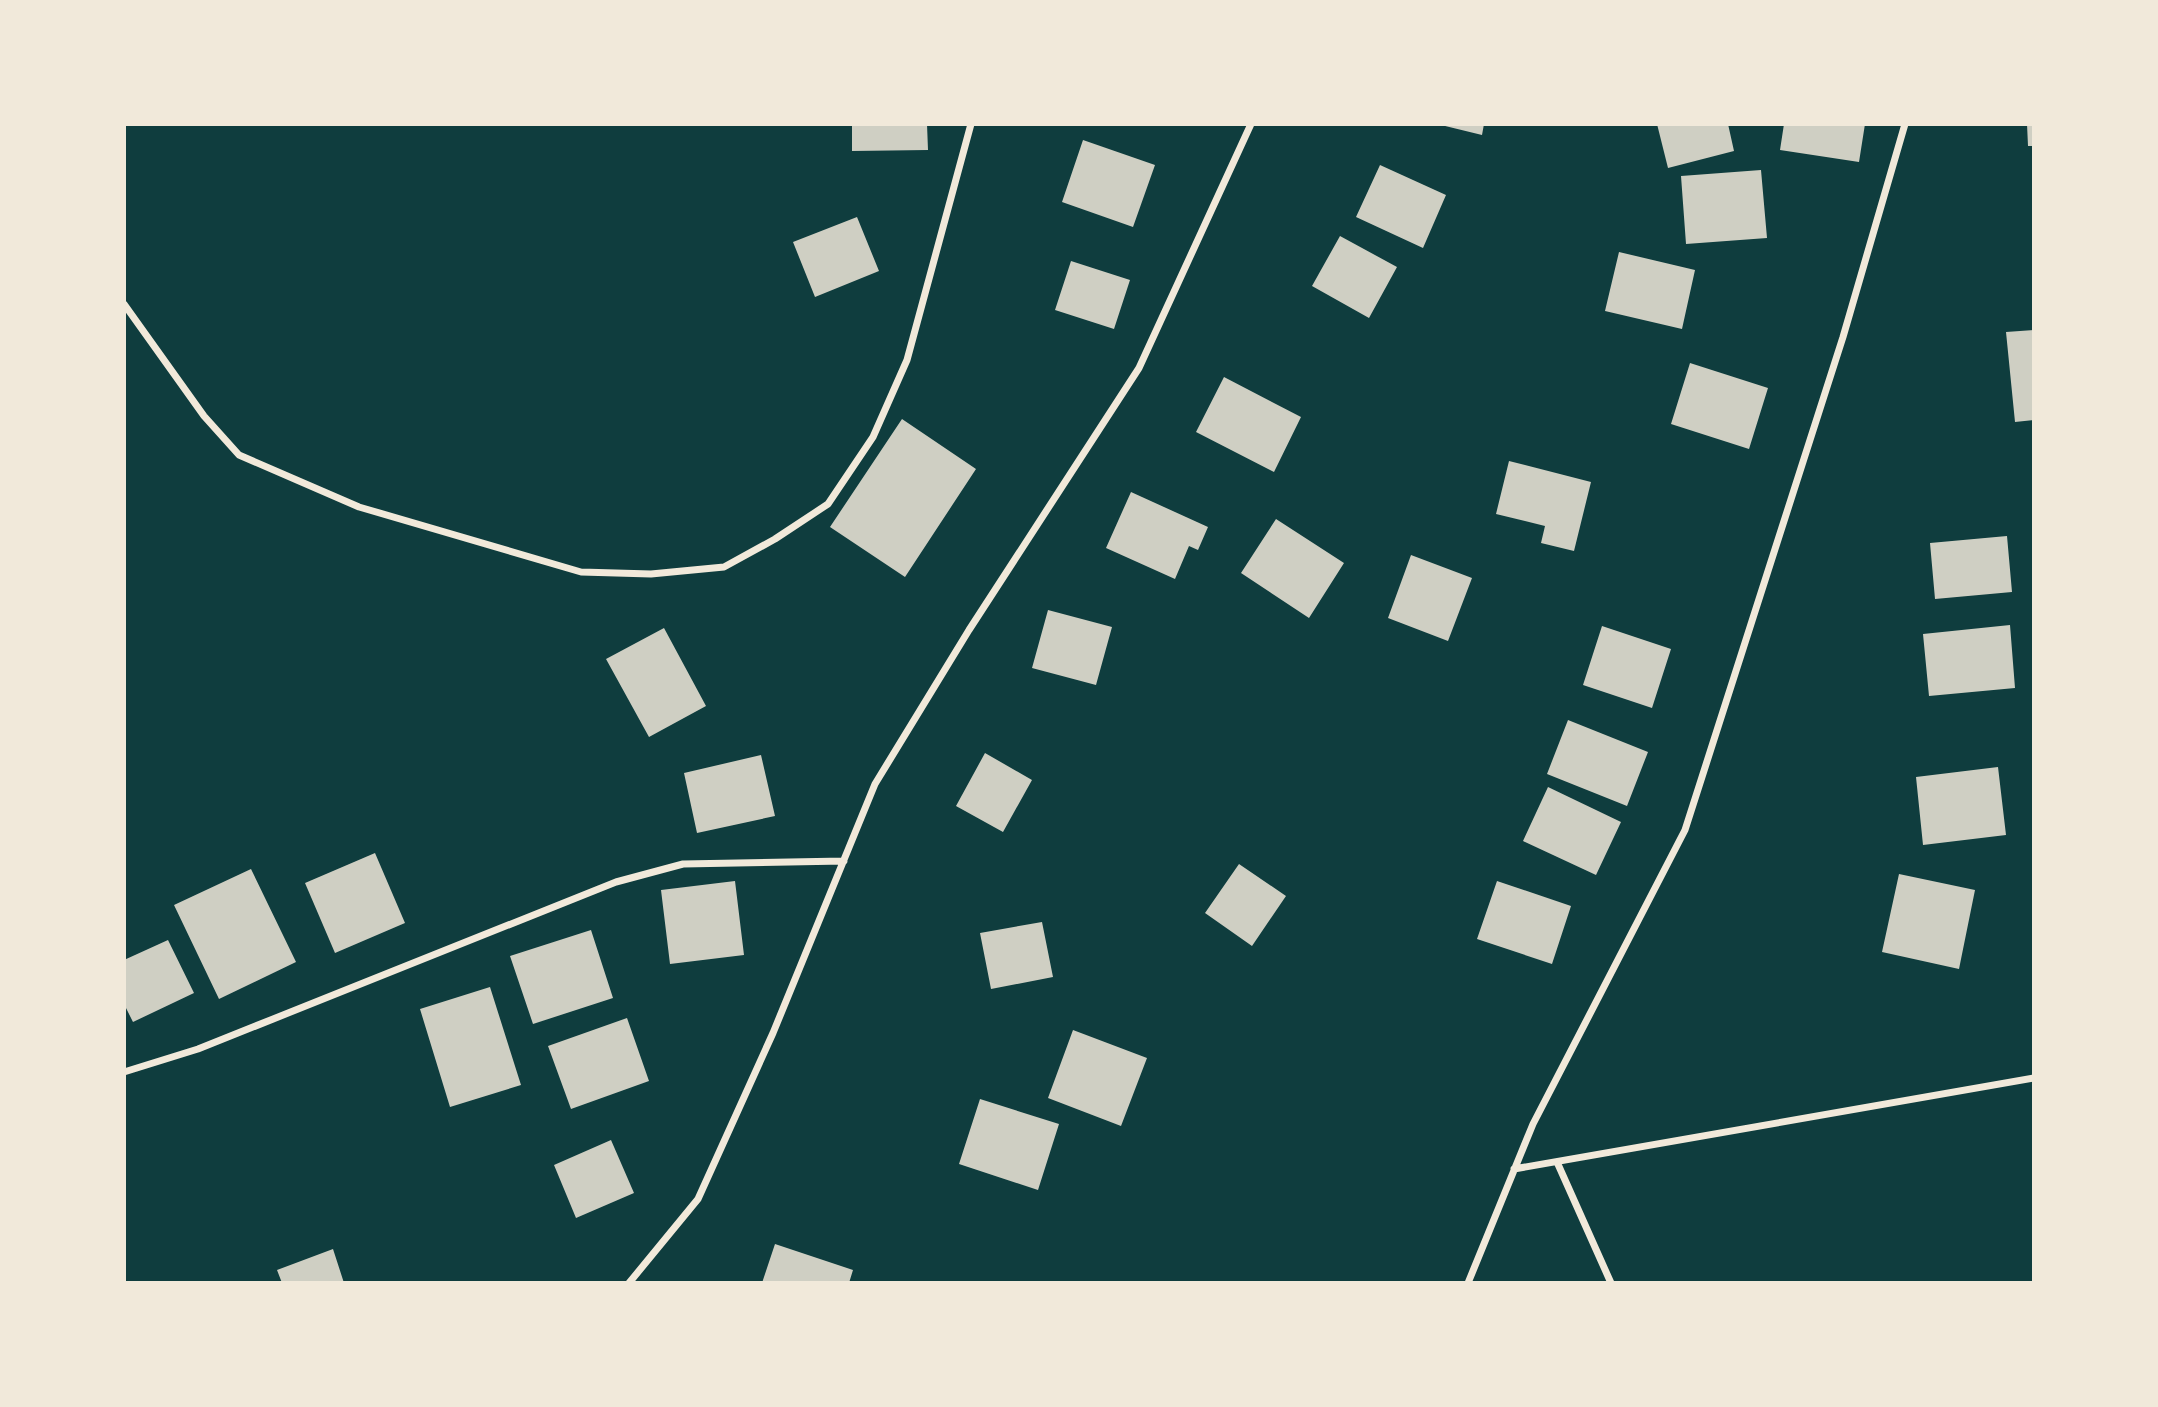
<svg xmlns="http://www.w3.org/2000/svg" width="2158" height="1407" viewBox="0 0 2158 1407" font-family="Barlow,sans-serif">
	<rect width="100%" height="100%" fill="#0f3d3e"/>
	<path fill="#cfcfc3" d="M852 124H927L928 150 852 151Z
		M1437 124H1484L1482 135Z
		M1657 124H1728L1734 151 1668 168Z
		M1784 124H1865L1859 162 1780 150Z
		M2027 124H2034V146H2028Z
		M1083 140 1155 165 1133 227 1062 202Z
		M1380 165 1446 195 1423 248 1356 217Z
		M1761 170 1767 238 1686 244 1681 176Z
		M857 217 879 271 815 297 793 242Z
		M1340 236 1397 267 1369 318 1312 286Z
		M1619 252 1695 270 1682 329 1605 311Z
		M1071 261 1130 280 1114 329 1055 310Z
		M2034 330V420L2015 422 2006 332Z
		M1690 363 1768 388 1749 449 1671 424Z
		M1224 377 1301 417 1274 472 1196 432Z
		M902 419 976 469 905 577 830 527Z
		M1509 461 1591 482 1574 551 1541 543 1545 526 1496 514Z
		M1131 492 1208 527 1198 550 1189 546 1175 579 1106 548Z
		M1276 519 1344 563 1309 618 1241 573Z
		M2007 536 2012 592 1935 599 1930 543Z
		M1411 555 1472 578 1448 641 1388 618Z
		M1048 610 1112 627 1096 685 1032 668Z
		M2010 625 2015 688 1929 696 1923 634Z
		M1602 626 1671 649 1652 708 1583 685Z
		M664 628 706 706 649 737 606 659Z
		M1568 720 1648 752 1627 806 1547 774Z
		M985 753 1032 780 1003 832 956 806Z
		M761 755 775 816 697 833 684 773Z
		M1998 767 2006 835 1923 845 1916 777Z
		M1548 787 1621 822 1596 875 1523 841Z
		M375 853 405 923 335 953 305 883Z
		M1239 864 1286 896 1252 946 1205 913Z
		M251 869 296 962 219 999 174 905Z
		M1899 874 1975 890 1959 969 1882 952Z
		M735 881 744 955 670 964 661 890Z
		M1497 881 1571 906 1552 964 1477 939Z
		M1042 922 1053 977 991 989 980 933Z
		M591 930 613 998 533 1024 510 956Z
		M168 940 194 993 133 1022 124 1004V960Z
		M490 987 521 1085 450 1107 420 1009Z
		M627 1018 649 1081 571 1109 548 1046Z
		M1073 1030 1147 1058 1121 1126 1048 1098Z
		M980 1099 1059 1124 1038 1190 959 1164Z
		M611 1140 634 1193 576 1218 554 1165Z
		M775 1244 853 1270 849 1283H762Z
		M333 1249 344 1283H282L277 1270Z"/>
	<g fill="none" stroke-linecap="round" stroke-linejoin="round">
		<path stroke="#f1e9da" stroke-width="7" d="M124 304 204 416 239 455 359 507 581 572 651 574 724 567 775 539 828 504 873 437 907 360 971 124
			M124 1072 198 1049 616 882 683 864 844 861
			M1557 1162 1611 1283
			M1514 1169 2034 1078
			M629 1283 698 1199 773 1033 875 784 969 630 1139 368 1251 124
			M1468 1283 1533 1124 1685 830 1843 337 1905 124"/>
	</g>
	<rect width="2158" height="1407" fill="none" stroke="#f1e9da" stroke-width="252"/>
</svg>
